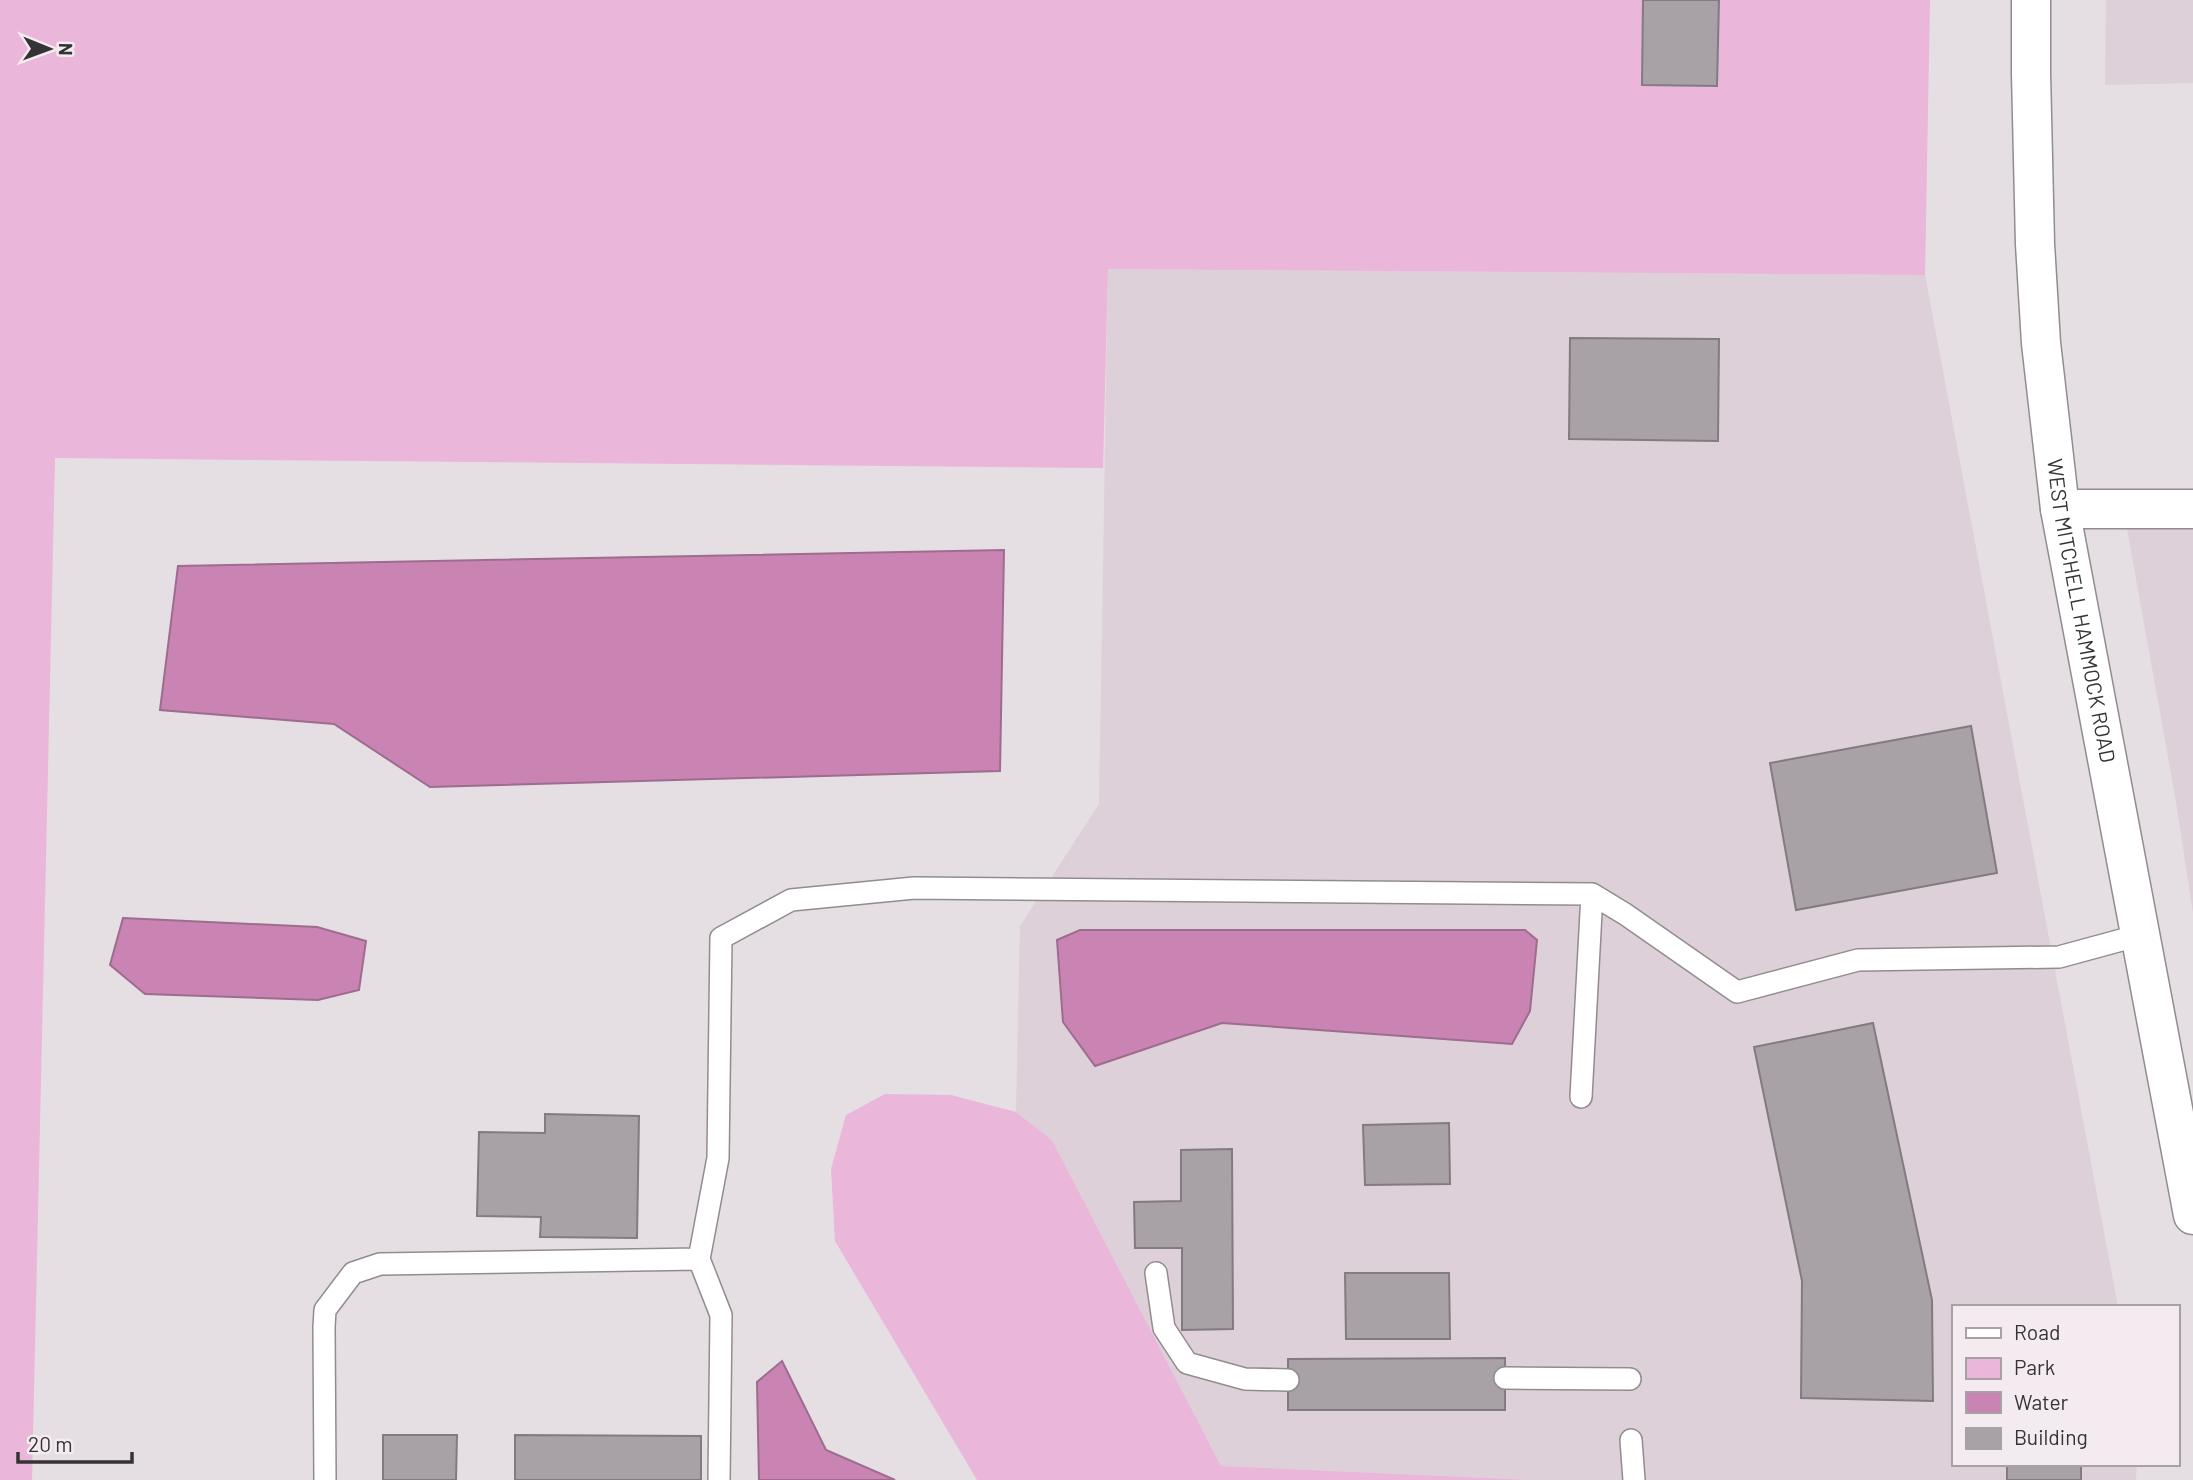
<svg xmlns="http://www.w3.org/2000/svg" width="2193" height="1480" viewBox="0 0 2193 1480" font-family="Barlow,sans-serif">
	<rect width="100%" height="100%" fill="#e5dee3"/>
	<path fill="#ded0d9" d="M2106 0H2193V83L2105 85Z
		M1108 269 1925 275 2118 1307H1953V1464H2137L2136 1480H1529L1221 1466 1052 1140 1016 1112 1020 926 1099 804Z
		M2127 529H2193V913L2175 796Z"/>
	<path fill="#eab6d9" d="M0 0H1930L1925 275 1108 269 1103 468 55 458 32 1480H0Z
		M885 1094 951 1095 1016 1112 1052 1140 1221 1466 1529 1480H977L835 1241 831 1169 846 1115Z"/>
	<path fill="#c984b4" stroke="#9d6c8e" stroke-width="2" d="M1004 550 1000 771 430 787 334 724 160 710 178 566Z
		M123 918 317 927 366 941 359 990 318 1000 145 994 110 965Z
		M1080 930H1525L1537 940 1530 1011 1512 1044 1222 1023 1095 1066 1063 1022 1057 940Z
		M782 1361 826 1450 895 1480H759L757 1382Z"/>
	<path fill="#a8a1a5" stroke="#827b80" stroke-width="2" d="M1643 0H1719L1717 86 1642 85Z
		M1570 338 1719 339 1718 441 1569 439Z
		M1971 726 1997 873 1796 910 1770 763Z
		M1873 1023 1932 1300 1933 1401 1801 1398 1802 1281 1754 1047Z
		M545 1114 639 1116 637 1238 540 1237 541 1217 477 1216 479 1132 545 1133Z
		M1449 1123 1450 1184 1365 1185 1363 1125Z
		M1232 1149 1233 1329 1182 1330V1248H1135L1134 1202 1181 1201V1150Z
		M1345 1273H1449L1450 1339H1346Z
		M1505 1358V1410H1288V1359Z
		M383 1435H457L456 1480H383Z
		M515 1435 701 1436V1480H515Z
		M2007 1464H2081V1480H2007Z"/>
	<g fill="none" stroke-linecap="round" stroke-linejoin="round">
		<defs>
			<path id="service" d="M1581 1097 1592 894
				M1156 1273 1164 1328 1187 1363 1245 1379 1288 1380
				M1505 1378 1630 1379
				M1631 1440 1634 1480
				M325 1480 324 1327 325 1310 353 1273 380 1264 699 1259
				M719 1480 721 1315 699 1259 718 1158 721 938 791 900 914 888 1592 894 1625 914 1737 992 1858 960 2059 957 2140 935"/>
			<path id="minor" d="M2060 509H2193"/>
			<g id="secondary">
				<path id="s1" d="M2031 0V73L2035 244 2041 343 2060 509 2193 1215"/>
			</g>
		</defs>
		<use href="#service" stroke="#928c90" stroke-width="24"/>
		<use href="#minor" stroke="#928c90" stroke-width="41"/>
		<use href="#secondary" stroke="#928c90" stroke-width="41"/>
		<use href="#service" stroke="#fff" stroke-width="21"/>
		<use href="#minor" stroke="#fff" stroke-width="38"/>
		<use href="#secondary" stroke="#fff" stroke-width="38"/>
	</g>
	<g text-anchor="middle" stroke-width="5" stroke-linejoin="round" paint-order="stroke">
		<g font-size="21" fill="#363335" stroke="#f3ebf0">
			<text dy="7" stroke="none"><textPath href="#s1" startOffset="614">WEST MITCHELL HAMMOCK ROAD</textPath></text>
		</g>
	</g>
	<rect x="1952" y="1305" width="228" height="161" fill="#f3ebf0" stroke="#a7a1a5" stroke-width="2"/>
	<rect x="1966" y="1328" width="35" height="10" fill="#ffffff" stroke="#a7a1a5" stroke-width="2"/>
	<text x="2014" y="1340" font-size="21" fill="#363335">Road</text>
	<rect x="1966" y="1358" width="35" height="21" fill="#eab6d9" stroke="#a7a1a5" stroke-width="2"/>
	<text x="2014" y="1375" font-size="21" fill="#363335">Park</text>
	<rect x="1966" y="1392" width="35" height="21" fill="#c984b4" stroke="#a7a1a5" stroke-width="2"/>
	<text x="2014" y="1410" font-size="21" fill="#363335">Water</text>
	<rect x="1966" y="1428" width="35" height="21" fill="#a8a1a5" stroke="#a7a1a5" stroke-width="2"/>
	<text x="2014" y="1445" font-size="21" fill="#363335">Building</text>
	<g transform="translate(49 49) rotate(91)" stroke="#f3ebf0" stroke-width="5" paint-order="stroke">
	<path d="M0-5L12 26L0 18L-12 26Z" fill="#363335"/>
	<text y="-10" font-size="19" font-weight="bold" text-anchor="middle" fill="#363335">N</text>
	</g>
	<path d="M18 1452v10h114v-10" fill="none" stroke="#363335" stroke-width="3.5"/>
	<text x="28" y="1452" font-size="21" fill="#363335" stroke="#f3ebf0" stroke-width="5" paint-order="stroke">20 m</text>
</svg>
